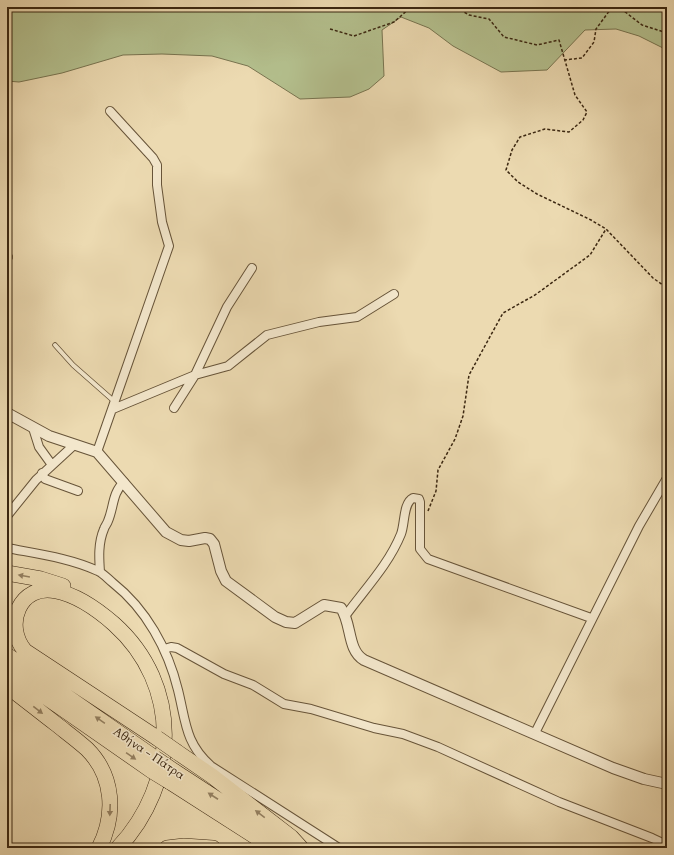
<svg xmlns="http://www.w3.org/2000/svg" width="674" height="855" viewBox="0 0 674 855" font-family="Cardo,serif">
	<rect width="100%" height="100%" fill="#ecdab1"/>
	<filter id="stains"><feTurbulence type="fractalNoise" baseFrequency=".005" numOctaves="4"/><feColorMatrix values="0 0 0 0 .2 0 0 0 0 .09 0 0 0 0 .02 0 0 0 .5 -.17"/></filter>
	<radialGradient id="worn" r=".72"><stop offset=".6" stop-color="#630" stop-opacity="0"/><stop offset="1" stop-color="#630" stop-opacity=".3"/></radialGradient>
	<path fill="#b4c08e" stroke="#787450" d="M7 7H667V50L639 36 616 29 585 30 547 70 501 72 453 46 429 28 401 17 382 30 384 76 369 89 350 97 300 99 248 66 212 56 162 54 123 55 62 73 19 82 7 81Z"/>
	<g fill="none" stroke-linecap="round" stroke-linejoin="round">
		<defs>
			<path id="service" d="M55 345 73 365 115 402"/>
			<path id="minor" d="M7 258 8 257
				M174 408 195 375 227 307 252 268
				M113 409 195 375 228 366 267 335 319 322 357 317 394 294
				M33 428 39 447 52 465
				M97 452 169 246 162 222 157 185V165L153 158 110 111
				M42 473 45 479 78 491
				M7 516 36 480 74 445
				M7 548C38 554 70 558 98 571 104 574 108 579 113 583 146 609 168 649 178 690 186 722 185 743 211 766L339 848
				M100 572C99 558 98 543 104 529 105 526 107 524 108 521 114 507 112 493 124 482
				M346 615C365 589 389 564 401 534 405 524 403 503 413 498L419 499 420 502V549L428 559 591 618
				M164 649 171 647 177 648 224 674 253 685 284 704 311 709 374 728 403 734 438 747 559 802 652 838 667 845
				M535 733 639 526 667 478"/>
			<path id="tertiary" d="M7 413 49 436 97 452 166 532 181 540 189 541 205 538 210 539 214 544 221 571 226 581 275 617 286 622 295 623 324 605 341 608C352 624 347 650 364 660L613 768 644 779 667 784"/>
			<path id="motorway" d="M7 573 41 579 63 586
				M7 655 155 758
				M7 670 152 771
				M7 686C23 698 39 711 56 724 66 732 77 740 87 749 114 776 116 815 99 848
				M177 752 212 776 291 837 301 848
				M174 771 280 840
				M170 782 273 848
				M118 848C179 783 182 685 114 624 98 610 77 595 56 591 20 583 3 625 25 651L157 738
				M167 848 184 846 213 848"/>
		</defs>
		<use href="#service" stroke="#675439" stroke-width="5.5"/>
		<use href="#minor" stroke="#675439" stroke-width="10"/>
		<use href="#tertiary" stroke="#675439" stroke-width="12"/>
		<use href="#motorway" stroke="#3b2711" stroke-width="16"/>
		<path stroke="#3b2711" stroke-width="1.5" stroke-dasharray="3 2" stroke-linecap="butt" d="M456 7 469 15 489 19 504 37 537 45 559 40 575 95 587 112 583 120 569 132 545 129 520 137 512 150 506 170 518 182 537 194 591 220 606 229 653 278 667 288
			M330 29 354 36 394 22 411 7
			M564 60 582 58 594 42 596 29 610 10 624 11 642 25 667 33
			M428 511 436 491 438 470 455 439 463 416 469 375 503 313 535 295 590 255 606 229"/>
		<use href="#service" stroke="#f3e7cc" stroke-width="4"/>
		<use href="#minor" stroke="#f3e7cc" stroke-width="8"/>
		<use href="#tertiary" stroke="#f3e7cc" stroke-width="10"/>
		<use href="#motorway" stroke="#ecdab1" stroke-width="15"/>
		<defs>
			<path id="motorway-bridge" d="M157 738 177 752
				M155 758 174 771
				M152 771 170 782"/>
		</defs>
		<use href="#motorway-bridge" stroke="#3b2711" stroke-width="16" stroke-linecap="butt"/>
		<use href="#motorway-bridge" stroke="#ecdab1" stroke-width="15"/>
	</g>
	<defs><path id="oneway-solid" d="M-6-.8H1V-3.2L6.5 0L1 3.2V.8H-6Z"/></defs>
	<g fill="#948061">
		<use href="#oneway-solid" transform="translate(24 576) rotate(-170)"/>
		<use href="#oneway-solid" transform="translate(38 710) rotate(38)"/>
		<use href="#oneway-solid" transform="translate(100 720) rotate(-145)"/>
		<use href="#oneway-solid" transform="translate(131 756) rotate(35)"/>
		<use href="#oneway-solid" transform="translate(213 796) rotate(-147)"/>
		<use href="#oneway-solid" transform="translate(110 810) rotate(92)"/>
		<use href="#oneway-solid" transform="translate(260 814) rotate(-143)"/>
	</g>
	<g text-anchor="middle" stroke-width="3" stroke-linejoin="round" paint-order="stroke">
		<g font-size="12" fill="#3b2711" stroke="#f3e7cc">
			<text transform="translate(149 753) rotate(34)" y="4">Αθήνα - Πάτρα</text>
		</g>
	</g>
	<rect width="674" height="855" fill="none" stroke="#ecdab1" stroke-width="24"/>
	<rect x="8" y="8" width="658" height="839" fill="none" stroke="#3b2711" stroke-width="2"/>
	<rect x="12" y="12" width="650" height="831" fill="none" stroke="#3b2711"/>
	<rect width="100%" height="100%" filter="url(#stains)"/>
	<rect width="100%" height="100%" fill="url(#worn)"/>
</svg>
